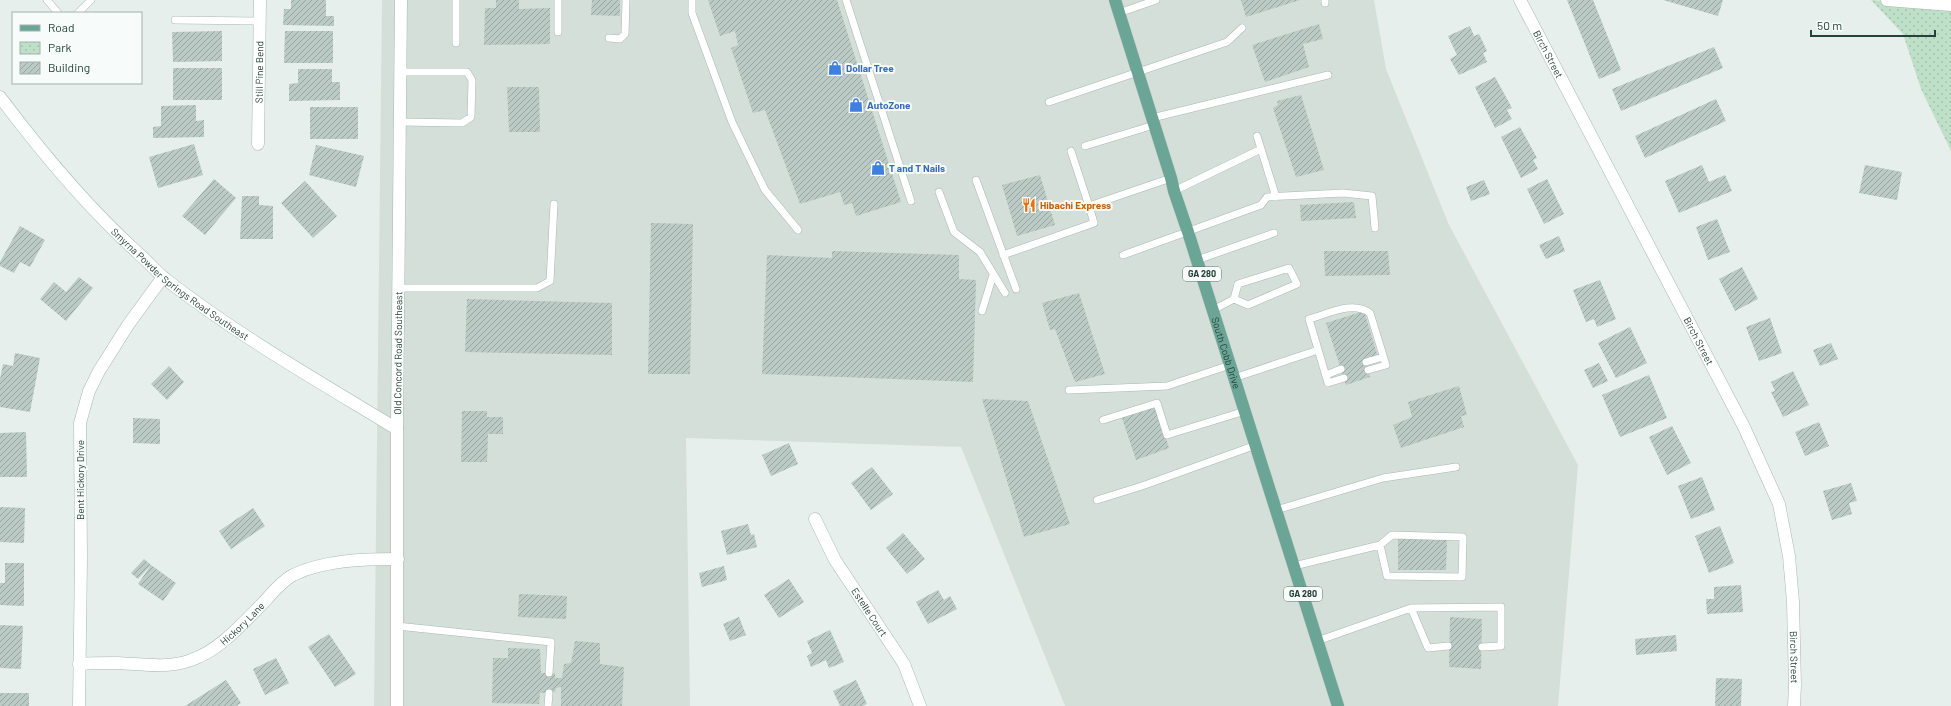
<svg xmlns="http://www.w3.org/2000/svg" width="1951" height="706" viewBox="0 0 1951 706" font-family="Barlow,sans-serif">
	<defs>
		<pattern id="park-dots" width="8" height="8" patternUnits="userSpaceOnUse"><rect width="8" height="8" fill="#bfe0c8"/><path d="M2 2h.1M6 6h.1" fill="none" stroke="#a4c1ad" stroke-width="1.8" stroke-linecap="round"/></pattern>
		<pattern id="building-hatch" width="6" height="6" patternUnits="userSpaceOnUse"><rect width="6" height="6" fill="#bbcac4"/><path d="M-1 1l2-2M0 6l6-6M5 7l2-2" fill="none" stroke="#98a6a0"/></pattern>
	</defs>
	<rect width="100%" height="100%" fill="#e6efeb"/>
	<path fill="#d4dfda" d="M382 0H1374L1386 69 1449 225 1578 465 1558 706H1065L961 447 686 438 690 706H374Z"/>
	<path fill="url(#park-dots)" d="M1871 0 1951 5V151L1921 89 1903 34Z"/>
	<path fill="url(#building-hatch)" d="M291 0H326V16H334V26L283 25 284 9H291Z
		M496 0H519V9L550 8V44L484 45 485 8H496Z
		M592 0H620V16L591 15Z
		M708 0H837L901 202 856 216 852 203 844 205 840 192 800 204 765 110 753 113 731 48 738 45 735 31 720 36Z
		M1241 0H1300L1246 17Z
		M1567 0H1593L1621 70 1599 79Z
		M1663 0H1723L1718 16Z
		M1319 24 1323 39 1303 44 1309 67 1265 82 1252 45Z
		M1470 26 1474 36 1479 34 1487 51 1483 53 1487 62 1459 75 1450 59 1457 55 1448 36Z
		M222 31V61L173 62 172 32Z
		M285 31H333V63H284Z
		M1714 47 1723 68 1621 111 1612 89Z
		M173 68H222V100H173Z
		M298 69H332V82H340V100L289 101V84L298 83Z
		M1495 77 1512 108 1507 110 1512 119 1495 128 1475 87Z
		M507 87H539L540 132H509Z
		M1301 95 1324 170 1296 177 1273 108 1278 105 1277 101Z
		M1716 99 1726 121 1645 158 1635 136Z
		M196 105V121L204 120V137L153 138V127L161 126V106Z
		M310 107H358V139H310Z
		M1520 127 1537 158 1533 160 1538 169 1521 178 1501 137Z
		M194 144 203 175 158 188 149 157Z
		M316 145 364 156 356 187 309 175Z
		M1702 165 1709 182 1725 175 1732 191 1679 213 1665 181Z
		M1865 165 1902 172 1897 200 1859 193Z
		M1040 175 1055 225 1017 236 1002 185Z
		M214 179 236 198 205 235 182 216Z
		M1547 179 1564 214 1544 224 1527 189Z
		M1484 180 1490 194 1471 201 1466 187Z
		M305 181 337 216 313 238 281 203Z
		M242 196H259V205L273 206V239H240Z
		M1354 202 1356 218 1301 221 1300 205Z
		M1717 219 1730 252 1708 260 1696 227Z
		M651 223 693 224 690 374H648Z
		M20 226 45 240 30 267 20 262 14 273 0 266V262Z
		M1559 236 1565 251 1546 259 1539 245Z
		M832 251 959 255V279L976 280 973 382 762 374 767 255 832 258Z
		M1324 251H1388L1390 275 1325 276Z
		M1742 267 1758 299 1735 311 1719 279Z
		M79 277 93 288 66 321 40 299 54 282 66 292Z
		M1600 280 1616 319 1597 327 1594 319 1586 322 1573 290Z
		M1079 293 1105 374 1075 382 1055 329 1050 330 1042 303Z
		M467 299 612 303V355L465 352Z
		M1364 311 1378 357 1365 359 1370 377 1346 385 1326 323Z
		M1770 318 1782 353 1759 361 1746 327Z
		M1630 327 1647 363 1616 378 1598 343Z
		M1831 343 1838 359 1820 366 1813 350Z
		M15 353 40 358 30 412 0 407V379L3 364 13 366Z
		M1599 363 1608 381 1593 388 1584 370Z
		M169 366 184 382 167 400 151 384Z
		M1793 371 1809 405 1783 417 1771 392 1775 391 1771 382Z
		M1649 375 1667 418 1620 437 1602 395Z
		M1459 386 1467 415 1461 416 1464 427 1401 448 1393 425 1412 417 1408 402Z
		M982 399 1028 401 1070 524 1024 537Z
		M1156 407 1169 448 1136 460 1122 418Z
		M462 411H487V417H503V434H488L487 462H461Z
		M133 418 160 419V444L133 443Z
		M1819 422 1829 446 1805 456 1795 432Z
		M1672 426 1691 463 1667 475 1649 437Z
		M26 432 27 477H0V433Z
		M789 443 798 464 771 476 762 455Z
		M872 467 893 494 871 510 851 483Z
		M1702 477 1715 510 1691 519 1678 486Z
		M1851 483 1857 501 1849 503 1852 514 1832 520 1823 491Z
		M0 507 25 508 24 543 0 542Z
		M253 508 265 526 231 549 219 531Z
		M748 524 751 535 754 534 757 547 727 555 721 531Z
		M1720 526 1734 563 1709 573 1695 536Z
		M903 533 925 559 907 574 886 548Z
		M1398 539H1447L1446 570H1398Z
		M144 559 151 565 138 579 131 573Z
		M5 563H24V606L0 605V583H5Z
		M151 565 176 583 163 601 138 584Z
		M724 566 727 580 702 587 699 573Z
		M789 579 804 602 779 618 764 595Z
		M1741 585 1743 612 1707 614 1706 599H1714V587Z
		M938 590 944 600 950 596 957 609 928 624 916 602Z
		M519 594 567 596 566 619 518 617Z
		M739 617 746 635 730 641 723 624Z
		M1450 617 1482 619 1481 669 1449 667Z
		M0 625 23 626 21 669 0 668Z
		M830 630 844 662 829 668 826 660 811 667 807 656 812 653 807 641Z
		M329 634 356 674 335 687 308 647Z
		M1676 635 1677 651 1636 655 1635 639Z
		M575 641 600 643V664L624 667 622 706H561V687L556 688 555 692 540 693 539 704 492 703 493 658H508V648L540 649 541 673H555V678H562L564 664 571 663Z
		M276 658 289 683 265 695 253 669Z
		M1716 678 1742 679 1741 706H1715Z
		M226 680 241 703 236 706H185Z
		M856 680 867 704 862 706H840L833 691Z
		M0 693H29V706H0Z"/>
	<g fill="none" stroke-linecap="round" stroke-linejoin="round">
		<defs>
			<path id="lane" d="M47 0 58 13
				M456 0V43
				M558 0V32
				M692 0V13L732 122 765 190 798 230
				M846 0 911 201
				M1325 0V3
				M78 13 91 0
				M1119 13 1156 0
				M175 20 259 21
				M609 38 620 39 625 34 626 0
				M1049 102 1227 42 1242 28
				M1152 118 1328 75
				M401 122 462 123 471 117 472 80 467 72H401
				M1257 136 1276 197
				M1085 146 1154 125
				M1071 151 1089 206
				M976 180 1016 289
				M1174 191 1261 149
				M939 192 954 232 980 252 1005 293
				M1003 255 1094 223 1089 206 1171 178
				M1123 255 1261 205 1267 197 1343 193 1372 196 1375 228
				M1197 260 1274 233
				M399 288H537L550 281 554 204
				M1213 310 1234 299 1248 305 1297 284 1289 268 1238 284 1234 299
				M982 311 993 275
				M1366 362 1383 357
				M1326 375 1341 369
				M1234 378 1318 350
				M1344 378 1328 383 1309 319C1328 314 1353 300 1370 313L1386 365 1368 370
				M1069 390 1167 386 1230 365
				M1103 420 1157 403 1167 435 1245 411
				M1097 500 1142 486 1256 445
				M1276 510 1383 478 1456 467
				M1294 566 1380 545 1392 535 1463 537 1462 577 1387 576 1380 545
				M397 626 551 642 549 673
				M1317 641 1411 608
				M1448 646 1428 648 1411 608 1501 607V646L1482 647
				M548 706 549 693"/>
			<g id="street">
				<path id="s1" d="M1520 0 1744 427 1779 504 1789 556 1793 602 1795 685 1794 706"/>
				<path d="M1887 0 1951 5"/>
				<path id="s2" d="M258 144 260 0"/>
				<path id="s3" d="M815 519 835 560 904 664 920 706"/>
				<path id="s4" d="M79 664C92 663 105 663 118 663 143 664 167 669 191 660 219 651 243 623 264 602 272 593 282 581 293 575 324 560 364 559 398 559"/>
				<path d="M79 706 81 560 80 423 89 391 99 371 128 325 163 277"/>
			</g>
			<g id="secondary">
				<path id="s5" d="M0 97C42 153 86 206 138 253 147 261 155 270 164 278 237 335 318 381 397 429"/>
				<path id="s6" d="M397 706V429L401 0"/>
			</g>
			<g id="primary">
				<path id="s7" d="M1115 0 1171 178 1174 191 1188 232 1338 706"/>
			</g>
		</defs>
		<use href="#lane" stroke="#a8b8b2" stroke-width="8"/>
		<use href="#street" stroke="#a8b8b2" stroke-width="13"/>
		<use href="#secondary" stroke="#a4bbb3" stroke-width="13"/>
		<use href="#primary" stroke="#c2cac8" stroke-width="13"/>
		<use href="#lane" stroke="#fff" stroke-width="7"/>
		<use href="#street" stroke="#fff" stroke-width="12"/>
		<use href="#secondary" stroke="#fff" stroke-width="12"/>
		<use href="#primary" stroke="#6aa596" stroke-width="12"/>
	</g>
	<defs>
		<symbol id="shop-bare" viewBox="-9 -9 18 18"><path d="M-5-2.5h2.3a2.7 3.5 0 0 1 5.4 0H5L5.5 6h-11ZM-1.5-2.5h3a1.5 2.3 0 0 0-3 0Z" fill="#3f7fe0" stroke="#f7fbf9" stroke-width="2.5" paint-order="stroke"/></symbol>
		<symbol id="restaurant-bare" viewBox="-9 -9 18 18"><path d="M-5-6h1v4h1v-4h1v4h1v-4h1v5L-1.5 .5V6h-2V.5L-5-1ZM5-6V6H3V1.5H1.5Q1.5-4 5-6Z" fill="#e8710a" stroke="#f7fbf9" stroke-width="2.5" paint-order="stroke"/></symbol>
	</defs>
	<g fill-rule="evenodd">
		<use href="#shop-bare" x="825" y="58" width="20" height="20"/>
		<use href="#shop-bare" x="846" y="95" width="20" height="20"/>
		<use href="#shop-bare" x="868" y="158" width="20" height="20"/>
		<use href="#restaurant-bare" x="1019" y="195" width="20" height="20"/>
	</g>
	<g text-anchor="middle" stroke-width="4" stroke-linejoin="round" paint-order="stroke">
		<g fill="#f7fbf9" stroke="#637a73" stroke-width="1">
			<rect x="1183" y="267" width="38" height="14" rx="3"/>
			<rect x="1284" y="587" width="38" height="14" rx="3"/>
		</g>
		<g font-size="9" font-weight="bold" fill="#24423a">
			<text x="1202" y="277">GA 280</text>
			<text x="1303" y="597">GA 280</text>
		</g>
		<g font-size="10" fill="#24423a" stroke="#f7fbf9">
			<text dy="4" stroke="none"><textPath href="#s1" startOffset="61">Birch Street</textPath></text>
			<text dy="4" stroke="none"><textPath href="#s2" startOffset="72">Still Pine Bend</textPath></text>
			<text dy="4" stroke="none"><textPath href="#s5" startOffset="261">Smyrna Powder Springs Road Southeast</textPath></text>
			<text dy="4" stroke="none"><textPath href="#s1" startOffset="385">Birch Street</textPath></text>
			<text dy="4" stroke="none"><textPath href="#s6" startOffset="353">Old Concord Road Southeast</textPath></text>
			<text dy="4" stroke="none"><textPath href="#s7" startOffset="370">South Cobb Drive</textPath></text>
			<text transform="translate(80 480) rotate(-90)" y="4">Bent Hickory Drive</text>
			<text dy="4" stroke="none"><textPath href="#s3" startOffset="108">Estelle Court</textPath></text>
			<text dy="4" stroke="none"><textPath href="#s4" startOffset="176">Hickory Lane</textPath></text>
			<text dy="4" stroke="none"><textPath href="#s1" startOffset="721">Birch Street</textPath></text>
		</g>
		<g font-size="10" font-weight="bold" fill="#366cbe" stroke="#f7fbf9" text-anchor="start">
			<text x="846" y="72">Dollar Tree</text>
			<text x="867" y="109">AutoZone</text>
			<text x="889" y="172">T and T Nails</text>
		</g>
		<g font-size="10" font-weight="bold" fill="#c56008" stroke="#f7fbf9" text-anchor="start">
			<text x="1040" y="209">Hibachi Express</text>
		</g>
	</g>
	<rect x="12" y="12" width="130" height="72" fill="#f7fbf9" stroke="#a3b1ad"/>
	<rect x="20" y="25" width="20" height="6" fill="#6aa596" stroke="#a3b1ad"/>
	<text x="48" y="32" font-size="12" fill="#24423a">Road</text>
	<rect x="20" y="42" width="20" height="12" fill="url(#park-dots)" stroke="#a3b1ad"/>
	<text x="48" y="52" font-size="12" fill="#24423a">Park</text>
	<rect x="20" y="62" width="20" height="12" fill="url(#building-hatch)" stroke="#a3b1ad"/>
	<text x="48" y="72" font-size="12" fill="#24423a">Building</text>
	<path d="M1811 30v6h124v-6" fill="none" stroke="#24423a" stroke-width="2"/>
	<text x="1817" y="30" font-size="12" fill="#24423a" stroke="#f7fbf9" stroke-width="3" paint-order="stroke">50 m</text>
</svg>
